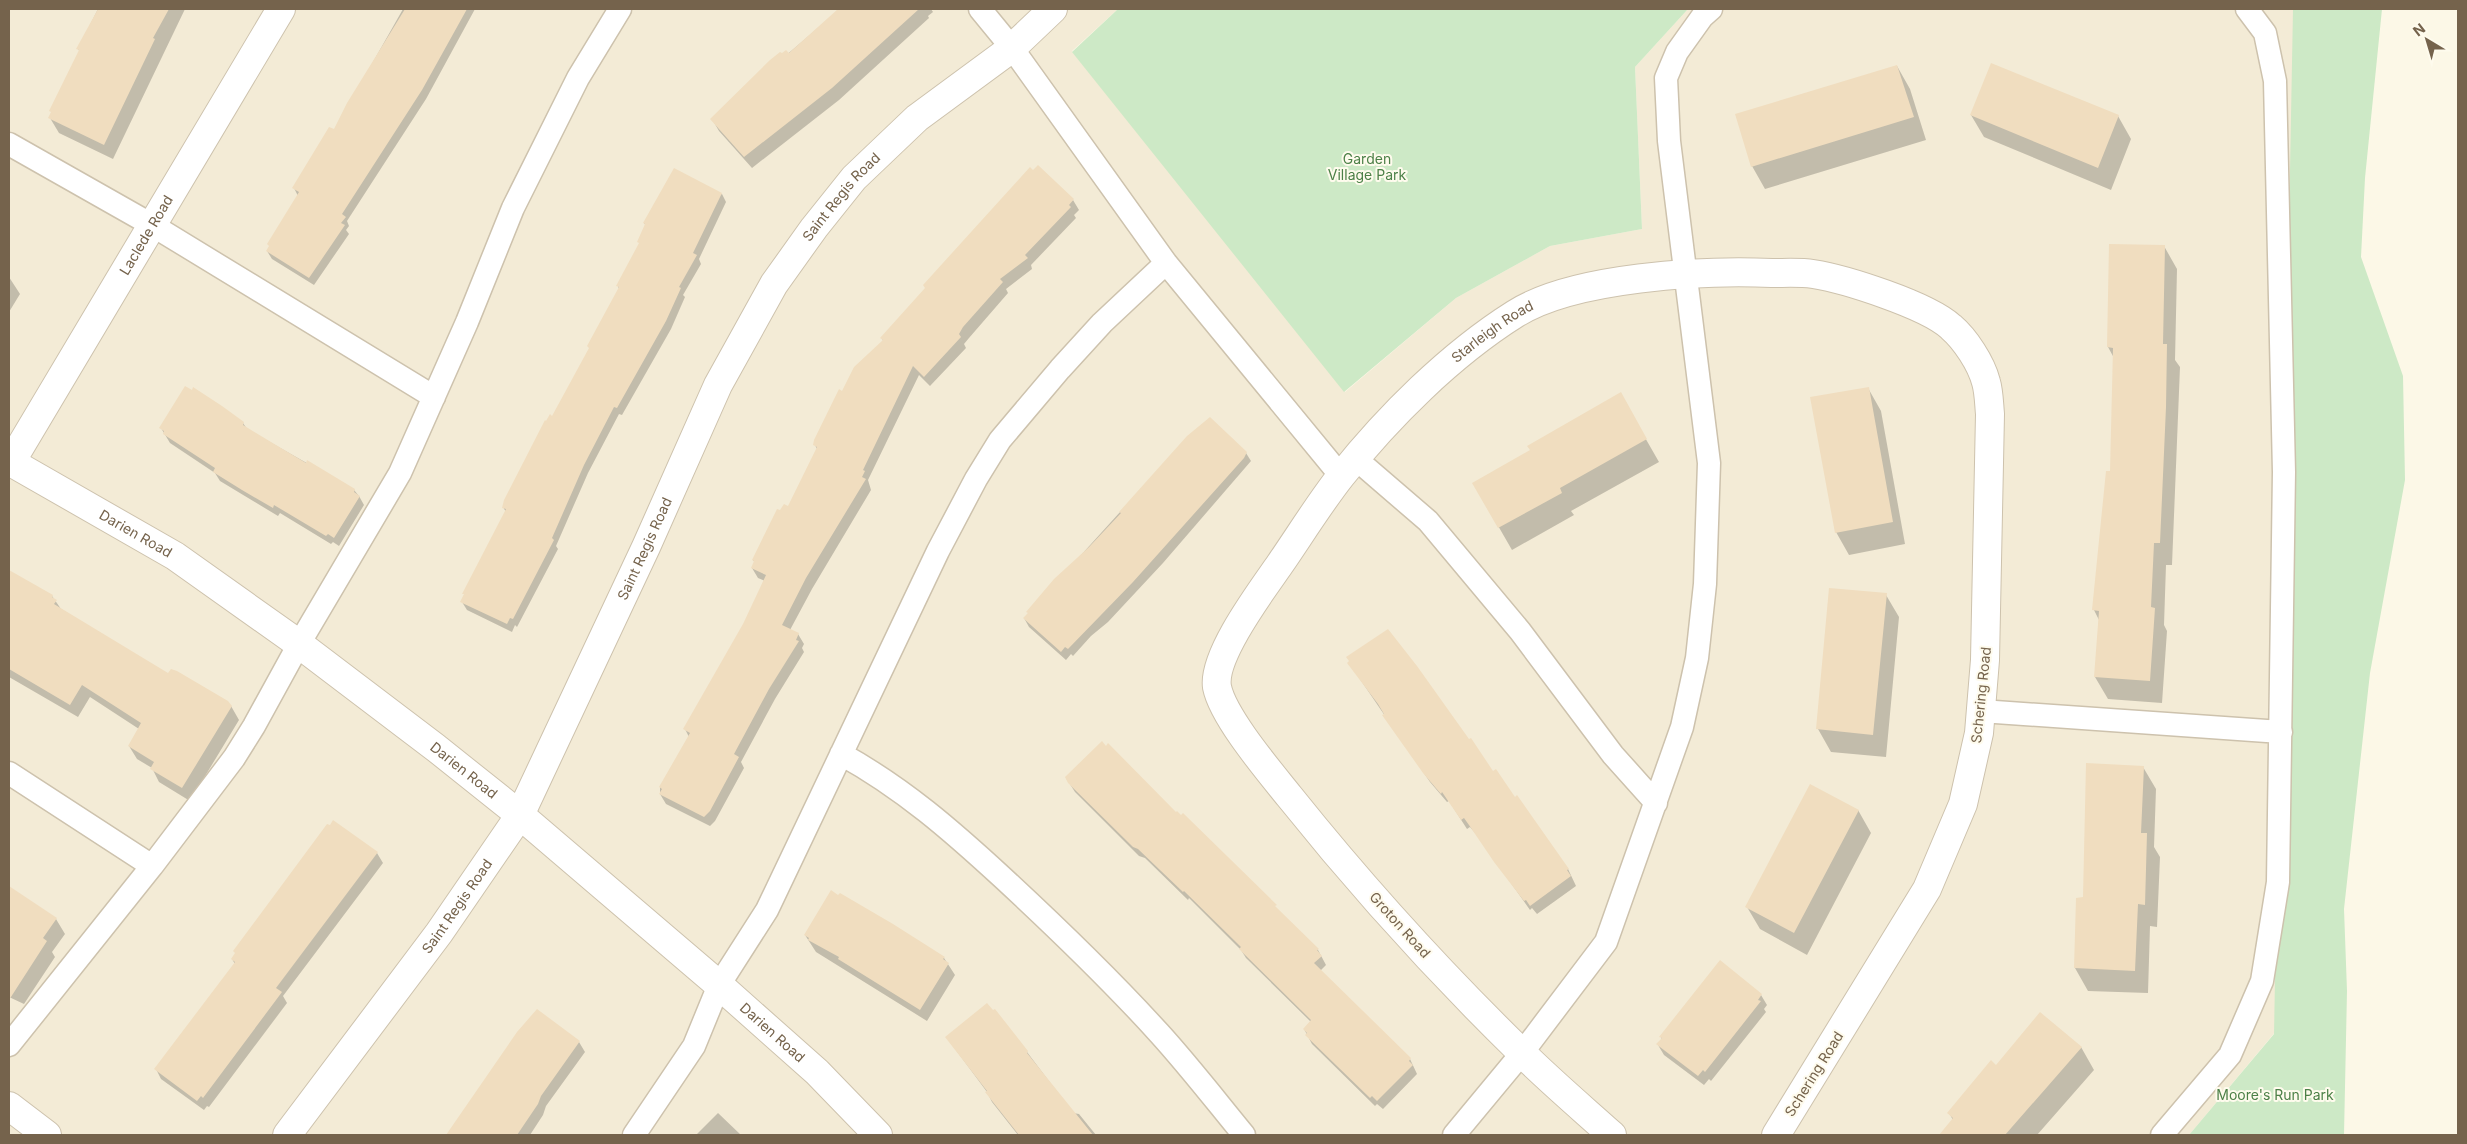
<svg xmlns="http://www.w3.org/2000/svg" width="2467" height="1144" viewBox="0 0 2467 1144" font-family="Inter,sans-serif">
	<rect width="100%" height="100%" fill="#fcf8e7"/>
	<path fill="#f3ebd6" d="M9 9H1118L1072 51 1345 392 1456 298 1550 246 1642 229 1635 67 1688 9H2294L2323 975 2189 1135H9Z"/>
	<path fill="#cde9c6" d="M1118 9H1688L1635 67 1642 229 1550 246 1456 298 1344 392 1072 52Z
		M2293 9H2382L2365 178 2361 257 2403 376 2405 480 2370 673 2344 909 2347 991 2344 1135H2189L2274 1034Z"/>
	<path fill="#0003" d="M98 9H185L113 159 59 133 50 118 80 52 78 49Z
		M403 9H478H475L426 99 347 221 349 226 346 230 349 234 314 285 272 259 267 251 298 196 294 188 334 131Z
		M840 9H931L933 12 928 16 929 18 839 100 752 168 719 131 712 119Z
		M1897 66 1910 89 1926 140 1765 189 1752 166Z
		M1971 115 2118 116 2131 139 2111 190 1984 137Z
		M722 194 726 202 699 259 701 264 683 295 685 297 671 329 622 415 619 414 588 473 556 546 558 549 517 627 515 625 512 632 467 610 462 602 465 596 464 593 506 512 503 507 590 349 588 346 619 289 618 286 640 244 646 226 644 223Z
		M1073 200 1079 210 1074 215 1076 218 1031 265 1032 269 1006 289 1008 293 969 338 964 344 966 348 930 386 919 375 868 480 871 490 812 589 790 630 798 634 804 644 802 648 804 652 775 699 741 762 744 768 715 821 710 826 666 804 660 794V787L689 737 685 729 744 624 765 581 758 578 752 568 755 563 753 560 789 508 817 449 815 445 842 393 883 341 882 338Z
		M2164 246 2177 269 2175 360 2180 367 2172 565H2166L2164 625 2167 631 2162 703 2108 699 2095 677 2099 620 2094 610 2112 472 2114 358 2108 347Z
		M9 277 20 294 9 312Z
		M1868 388 1881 411 1905 544 1849 555 1836 532Z
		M1620 394 1659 462 1571 511 1574 515 1512 550 1474 484 1531 451Z
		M243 423 247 429 354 490 359 496 364 505 339 546 333 542 331 544 280 513 278 516 220 481 215 473 170 443 161 428Z
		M1188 437 1246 453 1251 461 1163 563 1108 622 1091 636 1073 656 1071 654 1066 660 1029 627 1024 618Z
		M9 573 52 596 61 609 168 675 231 706 239 720 190 801 159 782 152 768 137 759 129 746 139 729 90 697 78 717 9 677Z
		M1886 595 1899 617 1886 757 1831 752 1818 729Z
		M1349 663 1493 773 1568 869 1576 886 1537 914 1532 908 1530 910 1476 834 1470 827 1467 829 1449 801 1447 802 1430 782Z
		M2143 767 2156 789 2154 847 2160 857 2157 927 2150 926 2148 993 2088 991 2075 968 2078 899 2085 898Z
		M1066 778 1181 817 1183 815 1318 950 1326 965 1320 971 1410 1059 1417 1074 1383 1109 1377 1104 1375 1106 1312 1044 1304 1029 1311 1022 1246 958 1241 950 1189 898 1188 900 1145 858 1139 856 1075 792Z
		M1858 810 1871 833 1807 955 1760 929 1747 907Z
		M330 827 377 853 383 863 283 996 287 1003 209 1107 207 1106 204 1110 161 1079 156 1069 235 964 232 959Z
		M9 888 56 919 65 934 52 952 55 957 24 1004 9 997Z
		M805 935 944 958 955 975 927 1021 816 952Z
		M1761 995 1767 1005 1764 1009 1766 1012 1711 1081 1709 1079 1704 1085 1664 1055 1658 1045 1662 1040 1661 1037Z
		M518 1033 579 1042 585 1052 546 1106 543 1115 530 1135H447Z
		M947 1038 1027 1052 1073 1113 1079 1114 1096 1135H1018L992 1102 987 1092Z
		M2081 1047 2094 1070 2037 1135H1940L1953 1120 1949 1113 1996 1066Z
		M718 1113 741 1135H696Z"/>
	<path fill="#f0ddbf" d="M98 9H169L153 38 155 39 104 145 48 118 51 112 49 111 79 50 76 49Z
		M405 9H467L422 90 342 214 346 217 341 223 345 225 309 278 266 251 269 246 267 244 299 192 292 188 329 127 334 129 347 103Z
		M838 9H919L832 88 744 157 710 119 770 60 780 52 782 53 786 50 789 53Z
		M1991 63 2119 115 2098 168 1970 115Z
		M1897 65 1914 117 1751 167 1735 114Z
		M1038 165 1074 199 1069 205 1071 207 1025 255 1028 258 1000 279 1003 282 963 327 959 334 961 337 924 377 913 366 863 470 865 471 862 477 866 479 806 578 782 625 799 633 796 640 799 641 769 689 734 754 739 757 710 811 704 817 659 794 662 789 659 787 690 733 683 729 743 624 766 575 751 568 754 561 752 560 777 509 780 510 784 504 788 506 817 447 813 445 814 440 839 389 842 391 854 367 883 340 880 338 925 288 923 285 1030 167 1033 170Z
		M674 168 722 193 693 253 697 255 679 287 681 288 666 321 617 408 614 407 584 465 552 538 554 540 513 619 510 618 507 624 460 602 464 594H462L506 509 502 508 504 500 545 420 546 421 550 414 552 416 589 348 587 346 619 287 616 286 639 243 637 242 645 224 643 223Z
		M2109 244 2165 245 2163 344H2167L2166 407 2160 543H2154L2151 607 2155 608 2150 681 2094 677 2099 611 2092 610 2106 471H2110L2113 348 2107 347Z
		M185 386 192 390 193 387 222 406 244 422 243 425 271 442 306 463 307 460 355 489 354 492 360 496 334 538 328 534 326 536 274 505 273 508 242 490 213 472 215 468 163 434 164 431 159 428Z
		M1869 387 1893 522 1835 533 1810 397Z
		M1621 392 1647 439 1560 488 1562 493 1498 528 1472 483 1530 450 1527 446Z
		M1210 417 1247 452 1244 458 1133 582 1068 649 1065 647 1061 652 1023 618 1028 613 1026 612 1054 579 1089 547 1121 513 1119 512 1187 436Z
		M9 570 53 595 52 597 57 600 54 604 168 673 171 669 177 671 228 701 232 706 182 788 150 769 154 762 128 746 141 723 82 685 70 705 9 669Z
		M1829 588 1887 593 1873 735 1816 729Z
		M1388 629 1417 666 1469 739 1471 738 1493 771 1496 769 1515 797 1517 795 1569 869 1567 870 1571 876 1530 906 1526 900 1524 901 1494 862 1469 825 1464 818 1461 820 1442 792 1441 794 1423 773 1382 715 1384 714 1378 704 1347 663 1349 661 1346 657Z
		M1102 741 1106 746 1108 743 1176 812 1177 811 1181 815 1183 813 1277 905 1275 906 1319 949 1317 950 1322 956 1314 963 1411 1058 1409 1061 1413 1065 1377 1101 1372 1096 1370 1098 1305 1035 1307 1033 1303 1029 1311 1020 1239 949 1241 947 1184 891 1183 892 1138 849 1133 847 1068 783 1065 777Z
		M2086 763 2144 766 2141 833H2147L2145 905 2138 904 2135 971 2074 968 2076 898 2083 897Z
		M1810 784 1859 810 1794 933 1745 907Z
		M333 820 378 852 276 988 282 992 203 1098 201 1096 197 1101 154 1069 235 962 231 959 235 953 233 951 327 824 330 825Z
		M9 886 57 918 43 938 47 941 9 1000Z
		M831 890 838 895 840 893 893 924 945 957 943 959 949 963 920 1010 838 959 839 957 808 940 809 938 804 935Z
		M1720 960 1762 994 1758 1000 1761 1001 1720 1053 1705 1072 1703 1070 1698 1076 1656 1044 1662 1038 1659 1037Z
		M987 1003 993 1010 995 1009 1028 1051 1027 1053 1093 1135H1019L985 1092 987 1091 945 1037Z
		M537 1009 580 1041 541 1096 538 1104 517 1135H446L517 1032Z
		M2040 1012 2082 1047 2005 1135H1939L1953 1118 1947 1113 1991 1060 1996 1065Z"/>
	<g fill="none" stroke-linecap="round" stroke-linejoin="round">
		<defs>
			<path id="lane" d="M980 9 1012 48 1166 263 1341 476
				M9 144 152 225 434 397
				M1356 459 1428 521 1520 631 1613 755 1656 803
				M1981 711 2281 732
				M841 754C903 788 952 831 1003 878 1057 928 1110 979 1159 1033 1189 1066 1216 1101 1244 1135
				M9 773 152 866
				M9 1045 152 866 234 758 254 726 299 644 400 473 467 322 513 208 578 78 620 9
				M634 1135 694 1046 719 985 767 910 938 551 976 479 1000 440 1060 369 1102 323 1166 263
				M1454 1135 1522 1053 1606 942 1682 727 1697 658 1705 584 1709 463 1669 141 1666 78 1677 52 1702 17 1711 9
				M2162 1135 2230 1055 2262 981 2278 882 2284 472 2275 81 2265 33 2247 9"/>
			<g id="street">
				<path id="s1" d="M9 461 175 556 299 644 436 748 520 815 719 985 817 1072 878 1135"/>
				<path id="s2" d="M11 462 281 9"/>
				<path d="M9 1106 47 1135"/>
				<path id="s3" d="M287 1135 439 933 520 815 646 547 718 385 774 284 814 228 854 178 917 118 1012 48 1053 9"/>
				<path id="s4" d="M1612 1135C1582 1108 1550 1081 1521 1052 1439 972 1361 886 1289 796 1269 771 1223 717 1217 687 1212 656 1262 590 1280 564 1300 535 1319 504 1341 476 1388 417 1450 355 1515 314 1573 277 1703 270 1772 273 1785 273 1800 272 1813 274 1845 279 1927 305 1951 327 1965 339 1981 363 1986 382 1989 392 1989 404 1990 414L1985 660 1979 733 1963 804 1927 889 1776 1135"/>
			</g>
		</defs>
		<use href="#lane" stroke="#cdc2ad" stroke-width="25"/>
		<use href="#street" stroke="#cdc2ad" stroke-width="30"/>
		<use href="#lane" stroke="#fff" stroke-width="22"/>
		<use href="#street" stroke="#fff" stroke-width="28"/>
	</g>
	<g text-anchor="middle" stroke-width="4" stroke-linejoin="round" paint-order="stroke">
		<g font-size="14" fill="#4c8047" stroke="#fefbed">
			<text x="1367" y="164">Garden<tspan x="1367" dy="16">Village Park</tspan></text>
			<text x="2275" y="1100">Moore's Run Park</text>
		</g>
		<g font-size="14" fill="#75634c" stroke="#fefbed">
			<text dy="5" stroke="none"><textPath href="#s3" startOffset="1095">Saint Regis Road</textPath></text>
			<text dy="5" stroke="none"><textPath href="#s2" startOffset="264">Laclede Road</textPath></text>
			<text dy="5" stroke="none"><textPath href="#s4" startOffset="1058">Starleigh Road</textPath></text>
			<text dy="5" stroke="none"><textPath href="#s1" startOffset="146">Darien Road</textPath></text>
			<text dy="5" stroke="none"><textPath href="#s3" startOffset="690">Saint Regis Road</textPath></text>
			<text transform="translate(1981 695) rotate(-84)" y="5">Schering Road</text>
			<text dy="5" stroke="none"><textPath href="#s1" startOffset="551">Darien Road</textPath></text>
			<text dy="5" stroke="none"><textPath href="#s3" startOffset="285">Saint Regis Road</textPath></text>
			<text transform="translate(1400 925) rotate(48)" y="5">Groton Road</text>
			<text dy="5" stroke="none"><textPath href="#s1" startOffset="956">Darien Road</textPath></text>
			<text transform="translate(1814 1074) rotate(-58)" y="5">Schering Road</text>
		</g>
	</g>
	<rect width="2467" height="1144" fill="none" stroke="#75634c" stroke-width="20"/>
	<g transform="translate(2427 40) rotate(322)" stroke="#fefbed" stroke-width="4" paint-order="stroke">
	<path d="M0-4L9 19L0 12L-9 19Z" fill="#75634c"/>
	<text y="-8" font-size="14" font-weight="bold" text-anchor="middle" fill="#75634c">N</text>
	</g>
</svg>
